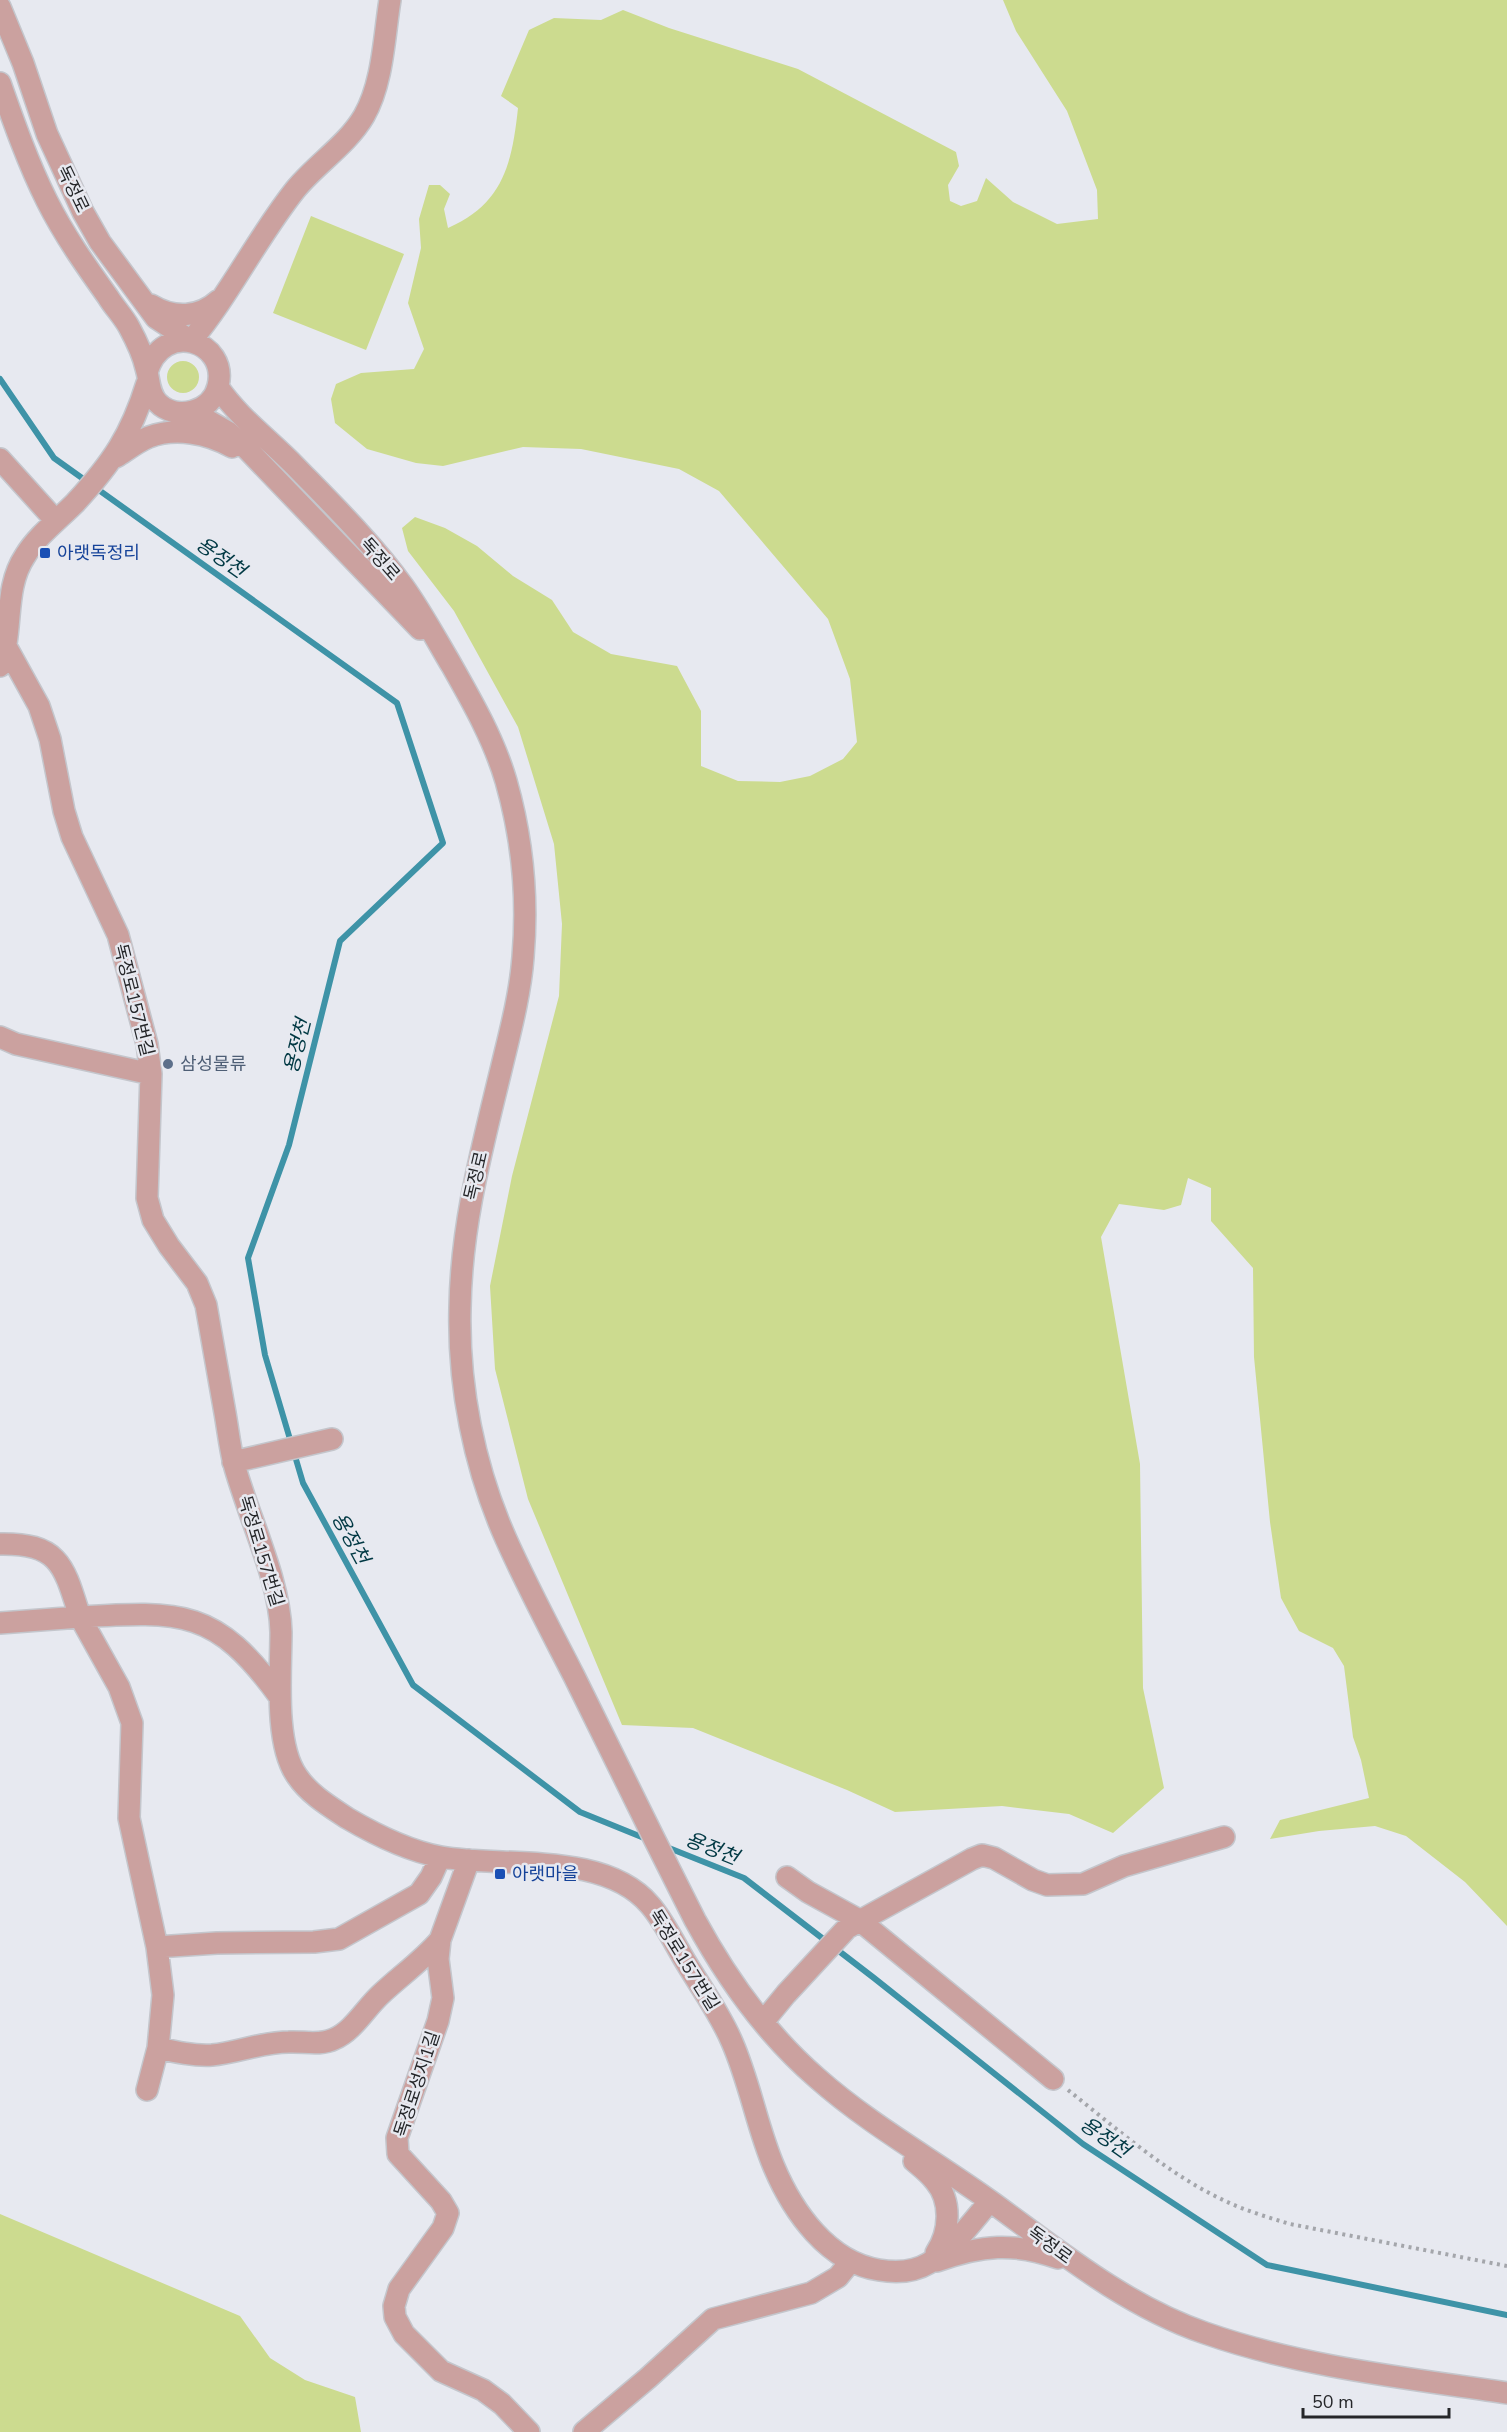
<svg xmlns="http://www.w3.org/2000/svg" width="1507" height="2432" viewBox="0 0 1507 2432" font-family="'Nunito Sans','Noto Sans KR',sans-serif">
	<rect width="100%" height="100%" fill="#e7e9f0"/>
	<path fill="#ccdb8f" d="M1003 0H1507V1926L1465 1882 1406 1836 1375 1826 1319 1831 1270 1839 1280 1820 1369 1798 1361 1760 1353 1737 1344 1666 1333 1648 1299 1631 1281 1598 1270 1522 1254 1357 1253 1268 1211 1221V1188L1188 1178 1181 1205 1164 1210 1119 1204 1101 1237 1140 1464 1143 1688 1164 1788 1113 1833 1069 1814 1002 1806 895 1812 847 1790 693 1728 622 1725 528 1499 495 1369 490 1286 512 1176 559 996 562 924 554 844 518 727 454 611 408 551 402 528 415 517 445 528 477 546 513 576 552 600 573 632 611 654 677 666 701 711V766L738 781 780 782 810 776 843 759 857 742 850 679 828 619 719 491 679 469 581 449 523 447 443 466 416 463 367 449 335 423 331 399 336 384 361 373 414 369 424 349 408 303 421 248 419 219 429 185H440L450 194 444 209 448 228C503 204 512 164 518 108L501 96 529 30 554 18 601 20 623 10 669 28 798 69 956 152 959 166 948 185 950 201 961 206 977 201 986 178 1013 202 1057 224 1098 219 1097 190 1067 111 1016 31Z
		M311 216 404 254 366 350 273 313Z
		M167 377a16 16 0 1 1 32 0a16 16 0 1 1-32 0Z
		M0 2214 240 2316 270 2358 305 2380 355 2397 361 2432H0Z"/>
	<g fill="none" stroke-linecap="round" stroke-linejoin="round">
		<path stroke="#3e93a7" stroke-width="6" d="M0 379 54 458 397 703 443 843 340 941 289 1145 248 1258 265 1355 303 1483 413 1685 580 1812 649 1840
			M664 1846 744 1878 874 1978 1083 2144 1267 2265 1507 2315"/>
		<defs>
			<path id="minor" d="M0 7 23 63 47 134 83 212 100 242 156 318 191 341C230 294 257 238 295 190 316 164 347 145 364 116 383 83 384 37 390 0
				M0 83C14 123 28 163 47 201 64 235 86 266 108 297 114 307 123 316 129 327 136 340 143 354 146 368 150 381 148 391 157 402 176 422 212 412 218 386 229 341 163 319 147 372
				M151 305C174 319 199 318 219 300
				M218 387C239 418 270 440 295 466 332 504 372 543 403 586 421 611 436 639 452 666 473 703 494 740 506 781 522 837 528 899 523 957 520 997 509 1036 500 1074 481 1152 461 1227 460 1308 458 1386 474 1467 506 1539 527 1586 551 1631 574 1676 614 1758 654 1839 695 1920 727 1979 765 2033 817 2078 870 2125 935 2161 993 2203 1059 2251 1126 2306 1205 2333 1302 2367 1406 2378 1507 2393
				M193 412 228 432 247 449 420 629
				M116 457C127 450 137 442 149 437 175 427 208 433 232 447
				M0 459 56 521
				M7 648 39 706 50 739 64 811 72 837 118 935 147 1044 151 1074 147 1198 153 1220 169 1246 197 1283 206 1305C212 1341 219 1377 225 1413 228 1430 230 1448 234 1464 248 1516 280 1580 281 1632 281 1671 274 1744 297 1776 309 1794 329 1806 347 1818 376 1835 408 1851 441 1857 504 1868 604 1851 650 1905 663 1920 671 1937 681 1954 698 1984 719 2011 732 2042 750 2083 757 2127 774 2167 793 2212 828 2262 879 2270 896 2273 914 2272 929 2263 953 2249 972 2222 990 2201
				M0 666C14 631 3 589 25 556 37 536 58 520 75 503 112 463 131 435 147 383
				M0 1037 16 1044 151 1074
				M233 1462 332 1439
				M0 1544C60 1543 64 1566 80 1617 182 1611 216 1609 279 1696
				M0 1623 80 1617 119 1687 132 1723 129 1818 157 1947 163 1995 158 2048 147 2090
				M469 1860 440 1940 438 1959 443 1998 438 2021 397 2138 398 2154 441 2201 448 2213 443 2228 399 2289 394 2306 395 2317 404 2334 441 2371 483 2390 502 2404 529 2432
				M787 1877 808 1892 859 1920 1053 2079
				M157 1947 217 1943 314 1942 339 1939 419 1894 431 1877 440 1857
				M763 2022 786 1994 847 1928 972 1859 982 1855 994 1858 1033 1880 1047 1885 1083 1884 1124 1866 1224 1837
				M158 2048C176 2052 194 2056 212 2055 237 2053 261 2042 289 2042 303 2041 320 2046 334 2039 353 2031 365 2009 380 1995 400 1976 422 1961 440 1940
				M914 2161C921 2167 929 2173 935 2181 952 2201 950 2232 936 2253
				M937 2261C981 2245 1014 2242 1058 2258
				M584 2432 648 2378 713 2319 811 2293 838 2277 851 2261"/>
		</defs>
		<use href="#minor" stroke="#c4c6cc" stroke-width="24"/>
		<path stroke="#a4a6ab" stroke-width="4" stroke-dasharray="3 4.5" stroke-linecap="butt" d="M1068 2090C1116 2128 1165 2172 1221 2199 1243 2210 1267 2217 1290 2224L1507 2266"/>
		<use href="#minor" stroke="#cba19f" stroke-width="21"/>
	</g>
	<g fill="#1a4fb4" stroke="#e7e9f0" stroke-width="2">
		<rect x="39" y="547" width="12" height="12" rx="3"/>
		<rect x="494" y="1868" width="12" height="12" rx="3"/>
	</g>
	<circle fill="#5c6f8a" stroke="#e7e9f0" stroke-width="2" cx="168" cy="1064" r="6"/>
	<g text-anchor="middle" stroke-width="5" stroke-linejoin="round" paint-order="stroke">
		<g font-size="18" fill="#252629" stroke="#e7e9f0">
			<text transform="translate(73 189) rotate(64)" y="6">독정로</text>
			<text transform="translate(380 559) rotate(49)" y="6">독정로</text>
			<text transform="translate(134 1000) rotate(76)" y="6">독정로157번길</text>
			<text transform="translate(476 1176) rotate(-77)" y="6">독정로</text>
			<text transform="translate(261 1551) rotate(73)" y="6">독정로157번길</text>
			<text transform="translate(684 1960) rotate(58)" y="6">독정로157번길</text>
			<text transform="translate(417 2084) rotate(-72)" y="6">독정로성지1길</text>
			<text transform="translate(1050 2245) rotate(36)" y="6">독정로</text>
		</g>
		<g font-size="18" fill="#164399" stroke="#e7e9f0" text-anchor="start">
			<text x="57" y="559">아랫독정리</text>
			<text x="512" y="1880">아랫마을</text>
		</g>
		<g font-size="18" fill="#4e5e75" stroke="#e7e9f0" text-anchor="start">
			<text x="180" y="1070">삼성물류</text>
		</g>
		<g font-size="20" font-style="italic" fill="#003843" stroke="#e7e9f0">
			<text transform="translate(221 557) rotate(35)" y="7">용정천</text>
			<text transform="translate(297 1046) rotate(-76)" y="7">용정천</text>
			<text transform="translate(351 1538) rotate(61)" y="7">용정천</text>
			<text transform="translate(712 1848) rotate(22)" y="7">용정천</text>
			<text transform="translate(1105 2137) rotate(35)" y="7">용정천</text>
		</g>
	</g>
	<path d="M1303 2408v9h146v-9" fill="none" stroke="#252629" stroke-width="3"/>
	<text x="1312" y="2408" font-size="18" fill="#252629" stroke="#e7e9f0" stroke-width="4.5" paint-order="stroke">50 m</text>
</svg>
